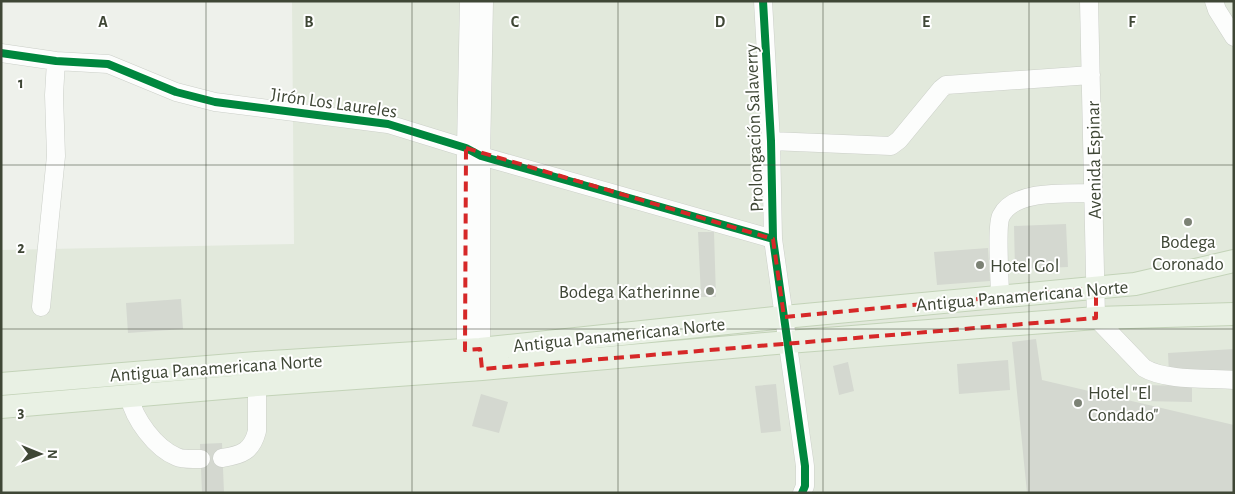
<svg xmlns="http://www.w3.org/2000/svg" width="1235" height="494" viewBox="0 0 1235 494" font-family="'Alegreya Sans',sans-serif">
	<rect width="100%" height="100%" fill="#eef1eb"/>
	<path fill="#e2e9dc" d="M292 1H1234V493H1V250L294 244Z"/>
	<path fill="#d4d8d0" d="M1066 224 1068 267 1015 269 1014 226Z
		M698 232H714L716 297H701Z
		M988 248 990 281 937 285 934 252Z
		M181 299 183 329 128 333 126 303Z
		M1036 339 1042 380 1234 425V493H1027L1012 342Z
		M1234 349V370L1169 374 1168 353Z
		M1008 360 1010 390 959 394 957 364Z
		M848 362 854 391 839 395 833 366Z
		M776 384 781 431 761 433 755 386Z
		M1141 385 1192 386V402L1141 401Z
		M481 394 508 402 499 433 472 426Z
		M222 443 224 493H202L200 444Z"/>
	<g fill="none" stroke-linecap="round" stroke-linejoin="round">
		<defs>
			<path id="minor" d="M763 1 771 141 773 239 805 466V486L802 493
				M1089 1 1096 318 1144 368C1165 381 1209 378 1234 380
				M1214 1 1217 10 1234 37
				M1 53 56 61 108 64 176 92 215 102 388 124 466 148 481 156 773 239
				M771 141 891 146 899 140 941 89 946 85 1091 75
				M1000 297C1000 282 996 226 1001 216 1014 189 1067 194 1093 193
				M41 307 56 156 54 95 56 61
				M466 361V148L469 1
				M481 361V156L484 1
				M129 396C134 419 155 448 177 457 184 460 193 459 201 459
				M222 458C242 455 252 451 257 431V385"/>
			<path id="major" d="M1 384 256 363 480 349 784 317 1135 284 1234 261
				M1 407 257 385 482 369 788 342 1096 318 1234 314"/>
		</defs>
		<use href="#minor" stroke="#cbcfc8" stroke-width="19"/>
		<use href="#major" stroke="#c3d3b8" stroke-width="24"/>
		<use href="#minor" stroke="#fcfdfc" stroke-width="18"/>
		<use href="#major" stroke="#e9f1e4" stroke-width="22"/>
		<defs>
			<path id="cycleway" d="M763 1 771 141 773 239 805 466V486L802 493
				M1 53 56 61 108 64 176 92 215 102 388 124 466 148 481 156 773 239"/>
		</defs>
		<use href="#cycleway" stroke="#fff" stroke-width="11"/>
		<use href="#cycleway" stroke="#00873e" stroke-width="8"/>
	</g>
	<path fill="none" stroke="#d62828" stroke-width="4" stroke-dasharray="10 6" stroke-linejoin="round" d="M466 148 773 239 784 317 1096 288V318L482 369 480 349 465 350Z"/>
	<path fill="none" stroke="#3f4736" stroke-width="1" stroke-opacity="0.55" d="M206 1V493M412 1V493M618 1V493M823 1V493M1029 1V493M1 165H1234M1 329H1234"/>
	<g fill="#7c8275" stroke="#fff" stroke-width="2">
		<circle cx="1188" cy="222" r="5"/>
		<circle cx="980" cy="265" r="5"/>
		<circle cx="710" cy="291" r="5"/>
		<circle cx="1078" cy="403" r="5"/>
	</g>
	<g text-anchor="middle" stroke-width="4" stroke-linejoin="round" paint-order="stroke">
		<g font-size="19" fill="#3f4736" stroke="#fff">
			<text transform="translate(334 102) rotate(8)" y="7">Jirón Los Laureles</text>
			<text transform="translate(753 128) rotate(-92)" y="7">Prolongación Salaverry</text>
			<text transform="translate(1093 160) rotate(-91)" y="7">Avenida Espinar</text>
			<text transform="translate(1022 295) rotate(-5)" y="7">Antigua Panamericana Norte</text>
			<text transform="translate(619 334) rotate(-6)" y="7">Antigua Panamericana Norte</text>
			<text transform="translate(216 367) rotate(-4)" y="7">Antigua Panamericana Norte</text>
		</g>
		<g font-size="19" fill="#3f4736" stroke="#fff" text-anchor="start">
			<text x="1188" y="248" text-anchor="middle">Bodega<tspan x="1188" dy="22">Coronado</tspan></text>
			<text x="990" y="272">Hotel Gol</text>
			<text x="700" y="298" text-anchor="end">Bodega Katherinne</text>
			<text x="1088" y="399">Hotel "El<tspan x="1088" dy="22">Condado"</tspan></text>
		</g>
	</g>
	<g font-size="16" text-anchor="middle" font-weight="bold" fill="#3f4736" stroke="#fff" stroke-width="4" stroke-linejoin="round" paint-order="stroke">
		<text x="103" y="27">A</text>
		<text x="309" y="27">B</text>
		<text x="515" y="27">C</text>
		<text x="720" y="27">D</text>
		<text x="926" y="27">E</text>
		<text x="1132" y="27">F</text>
		<text x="21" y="88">1</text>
		<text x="21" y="253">2</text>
		<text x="21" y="417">3</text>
	</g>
	<rect width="1235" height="494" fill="none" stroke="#3f4736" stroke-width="5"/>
	<g transform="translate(40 454) rotate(91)" stroke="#ffffff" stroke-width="4" paint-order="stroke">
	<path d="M0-4L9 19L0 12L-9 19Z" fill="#3f4736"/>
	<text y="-8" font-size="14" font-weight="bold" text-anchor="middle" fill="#3f4736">N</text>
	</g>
</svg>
